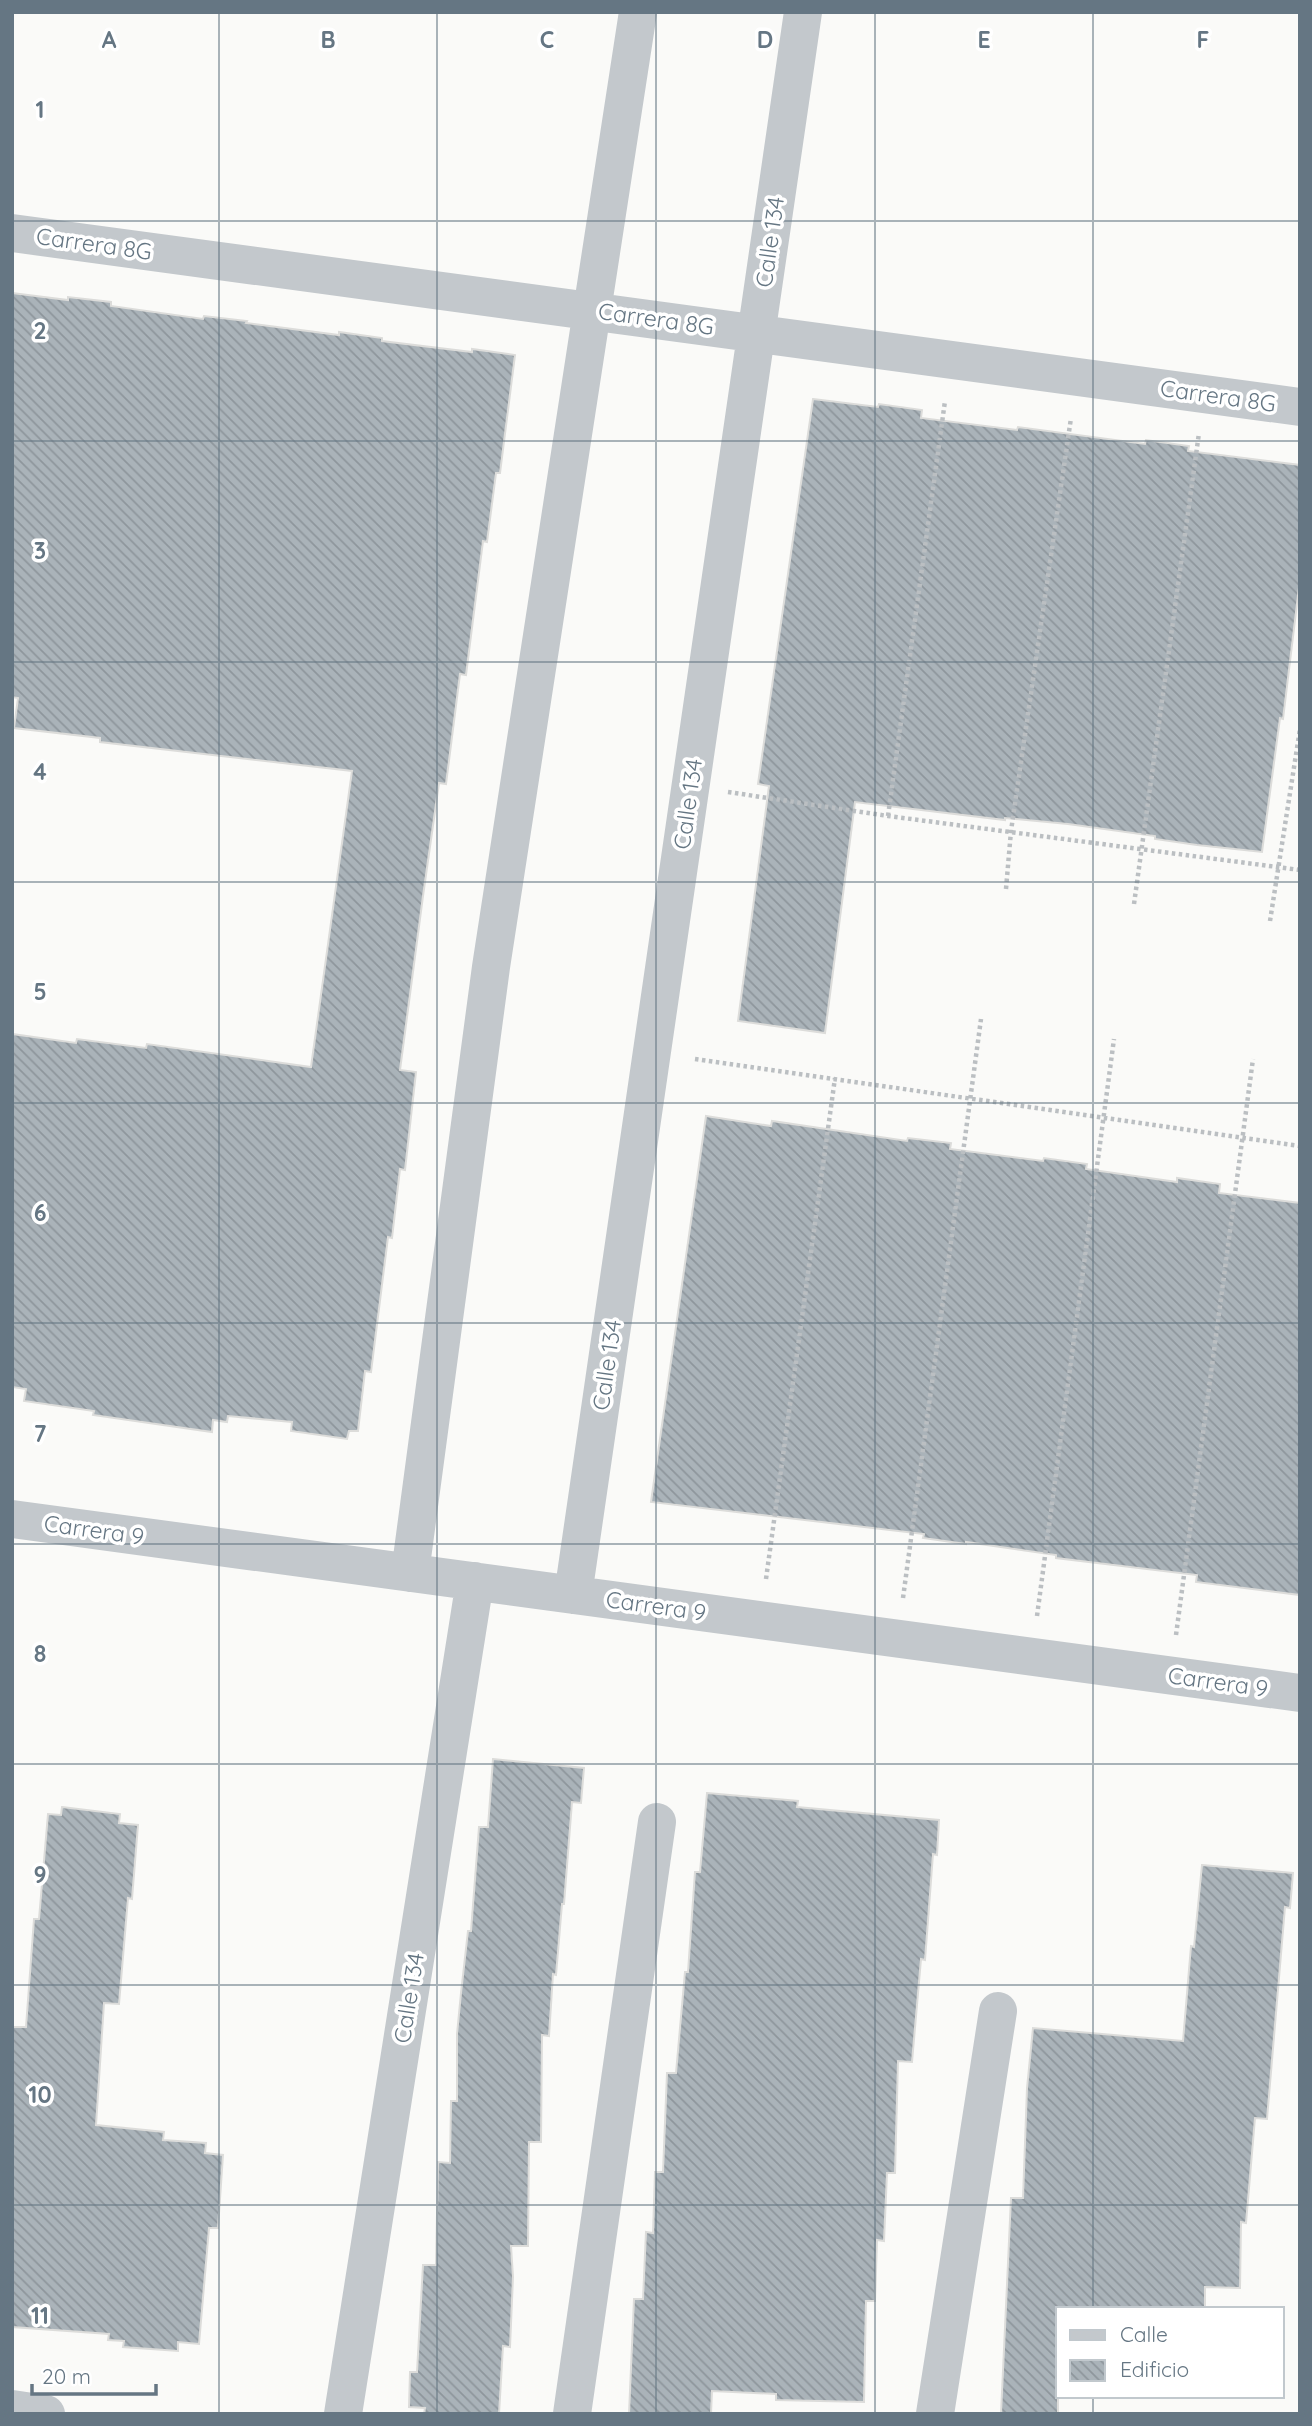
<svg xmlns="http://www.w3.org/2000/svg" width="1312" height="2426" viewBox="0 0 1312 2426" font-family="Quicksand,sans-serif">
	<defs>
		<pattern id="building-back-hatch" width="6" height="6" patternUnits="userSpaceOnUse" patternTransform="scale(1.75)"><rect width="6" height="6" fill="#aab3b9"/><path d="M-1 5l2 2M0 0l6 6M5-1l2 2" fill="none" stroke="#8e969c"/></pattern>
	</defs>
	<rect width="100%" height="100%" fill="#fafaf8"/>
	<path fill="url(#building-back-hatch)" stroke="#dcdcda" stroke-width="2" d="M12 293 68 300V297L111 302V306L203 319 204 316 247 321 246 323 339 335V332L382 338V341L472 352V349L515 355 500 473H496L487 542 483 541 466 675 460 674 446 784 439 783 423 896 400 1070 416 1072 405 1170 400 1169 392 1238 388 1237 371 1372 365 1371 358 1431H349L347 1439 291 1431 292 1422 228 1416 227 1422 213 1420 212 1432 93 1415 94 1411 24 1401 26 1389 12 1387V1034L76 1043 77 1039 146 1048 147 1044 311 1067 352 771 100 742V738L14 728 18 698 12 697Z
		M813 399 878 407 879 404 922 410 921 418 1017 430 1018 427 1145 444 1146 440 1189 446 1188 451 1300 465V579L1283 719 1280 718 1262 852 1197 845 1155 839V836L1068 824 1005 818V820L855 802 825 1033 738 1021 769 786 758 784Z
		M706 1116 771 1126 772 1121 907 1141 908 1138 951 1143 950 1149 1043 1161 1044 1158 1087 1164 1086 1169 1177 1182V1178L1220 1184 1219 1193 1300 1203V1595L1196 1582 1197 1575 1056 1558V1555L966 1542V1544L923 1538 924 1534 651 1502Z
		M493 1759 584 1768 581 1803 572 1802 564 1904H562L556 1975 553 1974 549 2036 542 2035 541 2142H529L528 2246H511L513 2277 510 2347 503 2346 499 2414H424L425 2408 409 2407 410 2372H417L423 2265H436L438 2162 450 2163 451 2101H457V2034L461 1993 468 1931H471L479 1827H488Z
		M707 1793 798 1801 797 1807 939 1820 937 1855 933 1854 925 1960 921 1959 912 2062 898 2061 895 2173H887L884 2241 877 2240 875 2301H866L864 2402 776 2400V2394L712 2391 711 2414H629L634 2299H643L646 2232 653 2233 655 2172H663L667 2073H676L685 1972H688L695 1872H700Z
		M62 1807 120 1814 119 1823 138 1825 132 1899 128 1898 119 2004 104 2003 96 2125 164 2132 163 2140 206 2143 205 2153 223 2155 218 2228H209L199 2344 178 2342V2351L123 2347 124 2341 108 2340 109 2334 12 2327V2027H26L34 1919H39L48 1814 61 1815Z
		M1202 1865 1293 1873 1290 1908 1285 1907 1267 2119 1255 2118 1246 2223 1241 2222 1240 2288 1205 2287V2309H1058V2414H1001L1011 2198H1023L1027 2088 1033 2028 1183 2041 1191 1946 1194 1947Z"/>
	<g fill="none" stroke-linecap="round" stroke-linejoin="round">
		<path stroke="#bbbfc2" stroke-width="4.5" stroke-dasharray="3.5 3.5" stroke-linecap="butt" d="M728 792 888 816 1300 870
			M888 816 945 401
			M1006 889 1011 831 1071 418
			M1134 904 1199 433
			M1270 921 1300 729
			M695 1059 1300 1146
			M766 1579 835 1078
			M903 1598 981 1019
			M1037 1616 1114 1039
			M1176 1635 1253 1059"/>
		<path stroke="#c3c8cc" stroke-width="38" d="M12 233 1300 407
			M12 1519 1300 1693
			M410 1573 491 967 638 12
			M573 1595 803 12
			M12 2409 46 2414
			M343 2414 475 1581
			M572 2414 657 1822
			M935 2414 998 2011"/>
	</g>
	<path fill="none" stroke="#657683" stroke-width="2" stroke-opacity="0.55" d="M219 12V2414M437 12V2414M656 12V2414M875 12V2414M1093 12V2309M12 221H1300M12 441H1300M12 662H1300M12 882H1300M12 1103H1300M12 1323H1300M12 1544H1300M12 1764H1300M12 1985H1300M12 2205H1300M1093 2396V2414"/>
	<g text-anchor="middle" stroke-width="7" stroke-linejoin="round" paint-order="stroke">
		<g font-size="23" fill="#657683" stroke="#fff">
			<text transform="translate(770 242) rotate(-82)" y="8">Calle 134</text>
			<text transform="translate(94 244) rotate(8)" y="8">Carrera 8G</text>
			<text transform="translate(656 319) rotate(8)" y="8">Carrera 8G</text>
			<text transform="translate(1218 396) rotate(8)" y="8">Carrera 8G</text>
			<text transform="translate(688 804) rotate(-82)" y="8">Calle 134</text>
			<text transform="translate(607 1365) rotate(-82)" y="8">Calle 134</text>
			<text transform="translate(94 1530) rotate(8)" y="8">Carrera 9</text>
			<text transform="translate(656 1606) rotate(8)" y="8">Carrera 9</text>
			<text transform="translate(1218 1682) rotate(8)" y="8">Carrera 9</text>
			<text transform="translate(409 1998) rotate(-81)" y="8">Calle 134</text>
		</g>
	</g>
	<g font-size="23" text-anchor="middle" font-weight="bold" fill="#657683" stroke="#fff" stroke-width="7" stroke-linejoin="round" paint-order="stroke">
		<text x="109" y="48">A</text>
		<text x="328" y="48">B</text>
		<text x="547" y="48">C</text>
		<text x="765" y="48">D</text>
		<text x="984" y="48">E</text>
		<text x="1203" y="48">F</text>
		<text x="40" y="118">1</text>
		<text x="40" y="339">2</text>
		<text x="40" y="559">3</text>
		<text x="40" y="780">4</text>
		<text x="40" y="1000">5</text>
		<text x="40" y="1221">6</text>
		<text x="40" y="1442">7</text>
		<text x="40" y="1662">8</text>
		<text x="40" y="1883">9</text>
		<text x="40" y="2103">10</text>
		<text x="40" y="2324">11</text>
	</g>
	<rect width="1312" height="2426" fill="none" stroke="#657683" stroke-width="28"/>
	<rect x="1056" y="2307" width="228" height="91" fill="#ffffff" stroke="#c1c8cd" stroke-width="2"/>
	<rect x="1070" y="2330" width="35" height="10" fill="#c3c8cc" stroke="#c1c8cd" stroke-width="2"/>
	<text x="1120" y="2342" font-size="21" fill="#657683">Calle</text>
	<rect x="1070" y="2360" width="35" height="21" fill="url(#building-back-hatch)" stroke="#c1c8cd" stroke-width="2"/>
	<text x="1120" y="2377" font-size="21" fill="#657683">Edificio</text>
	<path d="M32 2384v10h124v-10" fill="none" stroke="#657683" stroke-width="3.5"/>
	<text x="42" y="2384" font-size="21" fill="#657683" stroke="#ffffff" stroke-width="5" paint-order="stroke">20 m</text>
</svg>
